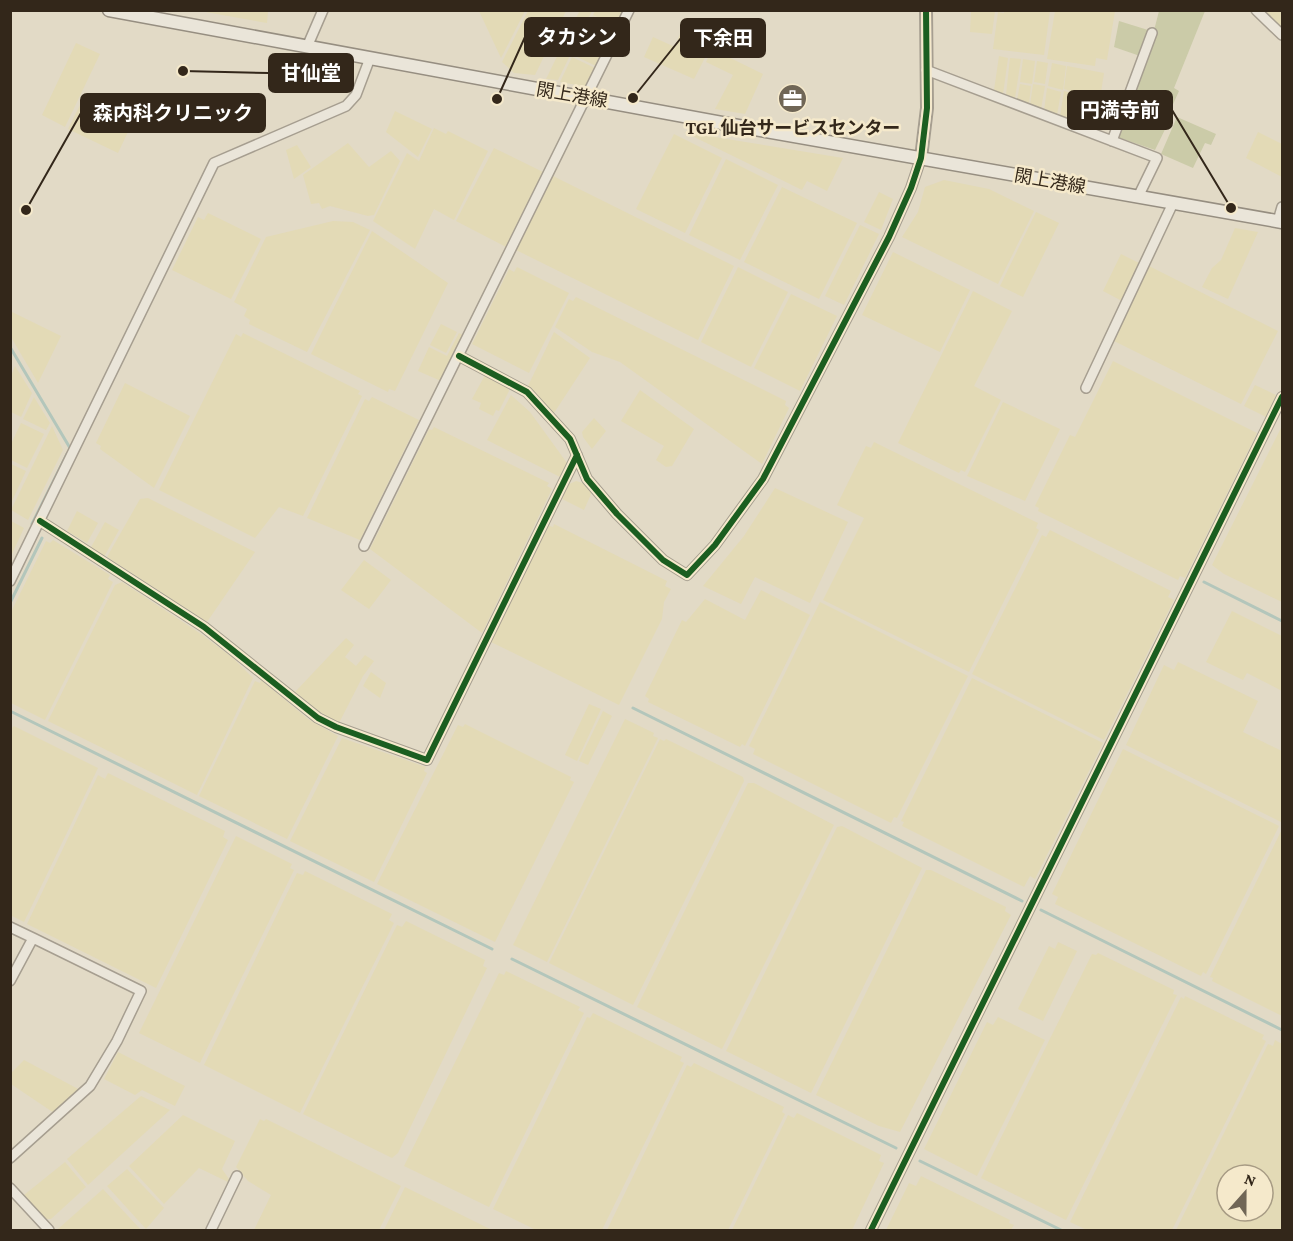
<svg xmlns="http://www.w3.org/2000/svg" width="1293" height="1241" viewBox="0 0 1293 1241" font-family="'Crimson Pro','Noto Sans JP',serif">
	<rect width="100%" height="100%" fill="#e2dac6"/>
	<path fill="#e3dab6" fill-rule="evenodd" d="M580 10 592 11 581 33 571 28Z
		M200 11H268L267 23Z
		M479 11H525L501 58Z
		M528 11H566L535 75 514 73 502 62Z
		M595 11H626L618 27 593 15Z
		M971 11H995L992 34 970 32Z
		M1004 11H1050L1044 55 993 49 998 12 1004 13Z
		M1055 11H1115L1107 60 1096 58 1095 66 1047 59Z
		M1261 11H1282L1281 29Z
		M593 16 617 28 608 47 583 35Z
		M570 30 580 35 558 80 546 79Z
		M680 34 710 48 694 79 644 57 653 37 675 47Z
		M582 36 607 48 598 67 573 55Z
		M76 43 100 54 65 127 42 115Z
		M712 49 763 74 745 114 715 109 733 75 706 62Z
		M999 56 1008 58 1003 94 994 90Z
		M572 57 597 69 588 87 560 82Z
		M1010 58 1021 59 1015 98 1006 95Z
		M1023 59 1035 61 1032 84 1020 82Z
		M1037 61 1048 63 1045 84 1034 82Z
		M1052 63 1066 66 1063 90 1048 86Z
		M1067 66 1104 73 1095 130 1074 122 1078 93 1064 89Z
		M1020 84 1031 86 1029 104 1017 100Z
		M1033 84 1045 86 1041 109 1030 105Z
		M1047 88 1061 92 1057 115 1044 111Z
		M1064 91 1076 94 1072 120 1060 116Z
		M86 93 135 117 118 153 68 129Z
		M395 111 432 129 418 157 386 132Z
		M434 128 446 134 448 131 488 151 454 220 434 209 415 249 373 221 407 153 419 161Z
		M684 132 843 158 827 191 807 181 802 190Z
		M1258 132 1282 144V177L1246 158Z
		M674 134 722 158 685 233 636 209Z
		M348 143 369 167 391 151 400 161 374 215 368 216 330 206 322 209 319 203 311 204 303 175Z
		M297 145 311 167 294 179 286 150Z
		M494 148 545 173 508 248 456 221Z
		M726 159 778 185 740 260 689 235Z
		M553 176 734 266 698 340 516 250Z
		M944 180 989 189 1034 211 998 284 902 237 918 212 925 187Z
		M782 187 857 223 819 299 744 262Z
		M879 192 893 199 881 230 864 222Z
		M1036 212 1059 223 1023 297 1000 286Z
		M208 213 261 239 231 299 172 270 198 217 204 220Z
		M333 221 353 222 370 230 307 352 249 324 250 320 244 316 247 309 234 302 266 237Z
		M860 225 879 234 844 305 825 296Z
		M1235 228 1258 232 1228 299 1202 287 1212 268 1221 260Z
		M372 231 448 283 395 391 389 389 388 392 311 354Z
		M893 252 970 290 940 352 862 315Z
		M1121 254 1141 264 1122 301 1103 291Z
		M1149 266 1278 331 1241 404 1112 340Z
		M517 267 569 293 529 373 472 344 509 269 514 272Z
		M738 267 788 292 751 367 701 342Z
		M973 291 1012 311 974 386 1001 400 965 472 961 470 959 473 898 443Z
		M791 294 837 316 800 391 754 368Z
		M576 297 786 401 785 405 789 408 762 464 620 362 592 352 555 327 569 299 573 301Z
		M10 311 61 336 38 383 11 337Z
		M441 324 457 332 446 353 430 345Z
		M554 332 590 358 552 416 527 388Z
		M243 333 360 391 358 394 362 396 303 516 279 507 255 538 159 490 236 334 241 337Z
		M459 333 463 335 441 381 418 371 429 347 447 356Z
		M1113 361 1257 433 1185 578 1180 576 1178 580 1038 511 1039 508 1035 506 1070 435 1075 437Z
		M15 366 32 393 21 417 11 412V376Z
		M485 375 508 386 509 391 499 411 496 410 493 416 479 409 481 403 472 399Z
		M125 383 190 416 154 488 100 449 101 446 96 443Z
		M1255 385 1276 395 1266 417 1244 406Z
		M640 390 694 429 672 466 666 467 656 460 664 446 621 421Z
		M511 395 530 412 567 463 560 477 487 440Z
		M34 397 50 423 46 430 23 419Z
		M372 397 419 420 360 540 307 518 365 399 369 401Z
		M1003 402 1060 429 1025 501 967 476Z
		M594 418 606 431 592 449 583 437 582 432Z
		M21 423 44 434 27 468 11 460V444Z
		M52 426 63 450 28 520 11 510Z
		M1282 426V602L1224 574 1212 565Z
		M434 427 549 483 547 486 552 489 482 633 370 549 429 429 432 430Z
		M874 442 1038 523 1036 528 1039 530 969 672 823 600 864 518 837 505 866 446 871 448Z
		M11 464 26 471 11 503Z
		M576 481 583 483 592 492 584 510 560 498 567 485Z
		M775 488 848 522 810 603 755 577 741 604 703 586 744 536Z
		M148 498 255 552 207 622 107 557 140 499Z
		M77 511 98 523 87 543 67 531Z
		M11 521 24 528 11 556Z
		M105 522 119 530 104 557 90 549Z
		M554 524 667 581 665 586 671 589 664 602 662 619 619 705 491 642 547 525 553 527Z
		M1050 530 1171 591 1168 597 1174 600 1104 740 972 674 1042 535 1046 537Z
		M53 540 110 575 108 579 113 582 45 720 11 703 10 614 46 541 50 543Z
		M364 560 391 580 369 609 341 590Z
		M122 582 201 634 233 658 253 678 197 795 48 721 115 585Z
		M761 590 810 615 745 746 742 744 740 747 648 702 649 699 645 696 682 620 686 622 705 599 745 620Z
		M820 602 968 676 897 818 894 817 891 823 753 754 755 749 749 746Z
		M1232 611 1282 636V691L1247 673 1243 680 1206 662Z
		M346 638 354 645 345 657 356 666 365 655 374 661 363 676 339 723 316 710 295 692Z
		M1178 662 1258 701 1243 732 1282 751 1281 822 1126 745 1164 665 1174 670Z
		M371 672 386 683 380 698 363 686Z
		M972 678 1103 743 1035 879 1030 876 1024 887 902 826 904 822 901 821Z
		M261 680 308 719 338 736 287 839 199 796 255 681 260 683Z
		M589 704 601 709 577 761 565 755Z
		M603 711 612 716 588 765 579 761Z
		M625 719 654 733 653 736 658 738 547 962 513 945Z
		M465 724 571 777 570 780 574 782 495 942 377 884 458 725 463 727Z
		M14 726 98 768 24 922 10 915V730Z
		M342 738 426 767 424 771 427 773 374 882 290 841Z
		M660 739 664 741 666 739 743 777 744 781 633 1005 549 963Z
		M1123 749 1279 826 1206 974 1203 972 1201 976 1055 904 1058 897 1052 894Z
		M108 773 225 831 223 837 228 840 156 988 27 924 98 775 105 779Z
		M748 783H754L834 825 722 1049 637 1007Z
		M842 826 922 868 811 1093 726 1051 837 827Z
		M1282 829V1016L1212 981 1213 978 1210 977Z
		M236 836 292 864 290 868 294 870 200 1063 139 1033Z
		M926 870H931L1006 907 1005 911 1011 915 900 1132 879 1126 816 1095Z
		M305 871 392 914 389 920 394 923 300 1113 204 1065 297 873 303 875Z
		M406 921 485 960 483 966 487 968 398 1153 392 1158 303 1114 397 925 402 927Z
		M1058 942 1077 951 1043 1021 1018 1009 1049 946 1055 949Z
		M1098 953 1174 990 1173 994 1177 995 1066 1220 981 1178 1092 954 1096 955Z
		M506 971 580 1007 578 1010 584 1013 489 1207 404 1166 499 973 504 975Z
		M1185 996 1264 1035 1262 1039 1266 1041 1172 1230H1087L1070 1222 1181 997 1184 999Z
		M593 1013 682 1057 680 1061 684 1063 602 1230H536L493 1209 587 1017 590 1018Z
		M998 1017 1045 1040 977 1176 924 1149 987 1022 993 1025Z
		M1275 1040 1282 1044V1230H1176L1268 1044 1273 1046ZM1227 1175H1263V1211H1227Z
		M118 1052 185 1086 175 1106 142 1090 135 1095 104 1079Z
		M24 1060 80 1090 54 1113 11 1084V1073Z
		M694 1063 784 1107 782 1112 785 1114 728 1230H607L687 1065 691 1067Z
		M141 1096 170 1110 88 1185 67 1159Z
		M797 1113 881 1155 879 1161 884 1163 852 1230H732L788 1115 794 1118Z
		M183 1115 235 1141 222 1169 229 1179 228 1182 199 1168 164 1204 129 1166Z
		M260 1119 264 1121 266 1119 401 1186 379 1230H254L271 1195 248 1181 236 1167Z
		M65 1162 86 1187 51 1219H46L24 1195Z
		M127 1169 164 1208 146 1229 107 1186Z
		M921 1176 1010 1220 1009 1223 1014 1225 1011 1230H886L909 1183 916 1186Z
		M405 1187 492 1230H384Z
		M103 1189 141 1230 58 1229Z"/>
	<path fill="#cbcba8" d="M1159 11H1205L1174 88 1179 91 1170 111 1173 113 1155 150 1117 137 1147 58Z
		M1119 21 1148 30 1140 56 1114 47Z
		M1177 117 1216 134 1211 145 1205 143 1193 168 1161 154Z"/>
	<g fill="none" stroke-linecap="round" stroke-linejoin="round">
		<path stroke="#b3c6bb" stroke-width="3" d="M10 347 70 448
			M32 524 67 454
			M1204 582 1282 621
			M10 603 42 538
			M633 708 1022 901
			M10 711 492 949
			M1041 910 1282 1030
			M512 959 896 1148
			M920 1161 1061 1230"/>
		<defs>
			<path id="minor" d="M1256 10 1282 35
				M307 47 323 10
				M926 70 1157 158 1138 197
				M1112 141 1152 33
				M1278 221 1282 207
				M459 356 527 392 570 439 587 479 617 514 663 560 687 575 715 545 763 479 889 237 911 188 921 158
				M1086 388 1173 203
				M40 521 204 627 318 718 336 727 427 760 577 455
				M364 546 629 10
				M10 581 214 163 346 106 356 95 370 58
				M10 927 33 938 10 981
				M10 1158 90 1086 117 1041 141 991 33 938
				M10 1188 49 1230
				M211 1230 237 1176
				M871 1230 1282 397"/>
			<path id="tertiary" d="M921 158 927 108 926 10"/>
			<path id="secondary" d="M109 10 749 128 1282 222"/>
		</defs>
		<use href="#minor" stroke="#a69e90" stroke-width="12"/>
		<use href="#tertiary" stroke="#a69e90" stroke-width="14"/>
		<use href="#secondary" stroke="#968e81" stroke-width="15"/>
		<use href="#minor" stroke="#eae5d9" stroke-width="9"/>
		<use href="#tertiary" stroke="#eae5d9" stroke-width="10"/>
		<use href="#secondary" stroke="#eae5d9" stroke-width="12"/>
		<defs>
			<path id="cycleway" d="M459 356 527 392 570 439 587 479 617 514 663 560 687 575 715 545 763 479 889 237 911 188 921 158 927 108 926 10
				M40 521 204 627 318 718 336 727 427 760 577 455
				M871 1230 1282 397"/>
		</defs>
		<use href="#cycleway" stroke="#f5e9cb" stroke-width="10"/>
		<use href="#cycleway" stroke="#1b5e20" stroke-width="6"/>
	</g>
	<defs>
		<symbol id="office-disc" viewBox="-11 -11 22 22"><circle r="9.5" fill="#706656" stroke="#f5e9cb"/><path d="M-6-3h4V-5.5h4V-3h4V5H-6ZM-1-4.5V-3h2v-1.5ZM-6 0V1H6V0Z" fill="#fff"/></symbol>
	</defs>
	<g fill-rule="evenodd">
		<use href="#office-disc" x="776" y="82" width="33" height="33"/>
	</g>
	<g text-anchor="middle" stroke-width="5" stroke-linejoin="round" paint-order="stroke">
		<g font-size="18" fill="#33271a" stroke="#f5e9cb">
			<text transform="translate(572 95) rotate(10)" y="6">閖上港線</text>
			<text transform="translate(1050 181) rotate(10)" y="6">閖上港線</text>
		</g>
		<g font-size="18" font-weight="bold" fill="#33271a" stroke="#f5e9cb">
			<text x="793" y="134">TGL 仙台サービスセンター</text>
		</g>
	</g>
	<path fill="none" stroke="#33271a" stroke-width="2" d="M497 99L525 37M633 98L681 38M183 71L269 73M1231 208L1172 110M26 210L81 113"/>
	<g fill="#33271a" stroke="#f5e9cb" stroke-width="2">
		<circle cx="497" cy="99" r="6"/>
		<circle cx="633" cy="98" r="6"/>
		<circle cx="183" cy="71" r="6"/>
		<circle cx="1231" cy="208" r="6"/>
		<circle cx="26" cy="210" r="6"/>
	</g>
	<g fill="#33271a" stroke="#33271a" stroke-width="2">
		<rect x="525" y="18" width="104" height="38" rx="6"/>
		<rect x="681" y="19" width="84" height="38" rx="6"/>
		<rect x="269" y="54" width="84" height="38" rx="6"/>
		<rect x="1068" y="91" width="104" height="38" rx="6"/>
		<rect x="81" y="94" width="184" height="38" rx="6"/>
	</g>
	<g font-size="20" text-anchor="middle" font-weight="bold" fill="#fff">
		<text x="577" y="44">タカシン</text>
		<text x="723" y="45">下余田</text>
		<text x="311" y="80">甘仙堂</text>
		<text x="1120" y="117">円満寺前</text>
		<text x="173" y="120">森内科クリニック</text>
	</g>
	<rect width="1293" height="1241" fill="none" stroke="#33271a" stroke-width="24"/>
	<g transform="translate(1245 1193) rotate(21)"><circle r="28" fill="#f5e9cb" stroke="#a79b84" stroke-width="1.5"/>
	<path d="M0-4.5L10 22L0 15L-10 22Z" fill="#706656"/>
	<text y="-9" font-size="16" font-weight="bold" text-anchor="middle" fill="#33271a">N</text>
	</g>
</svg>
